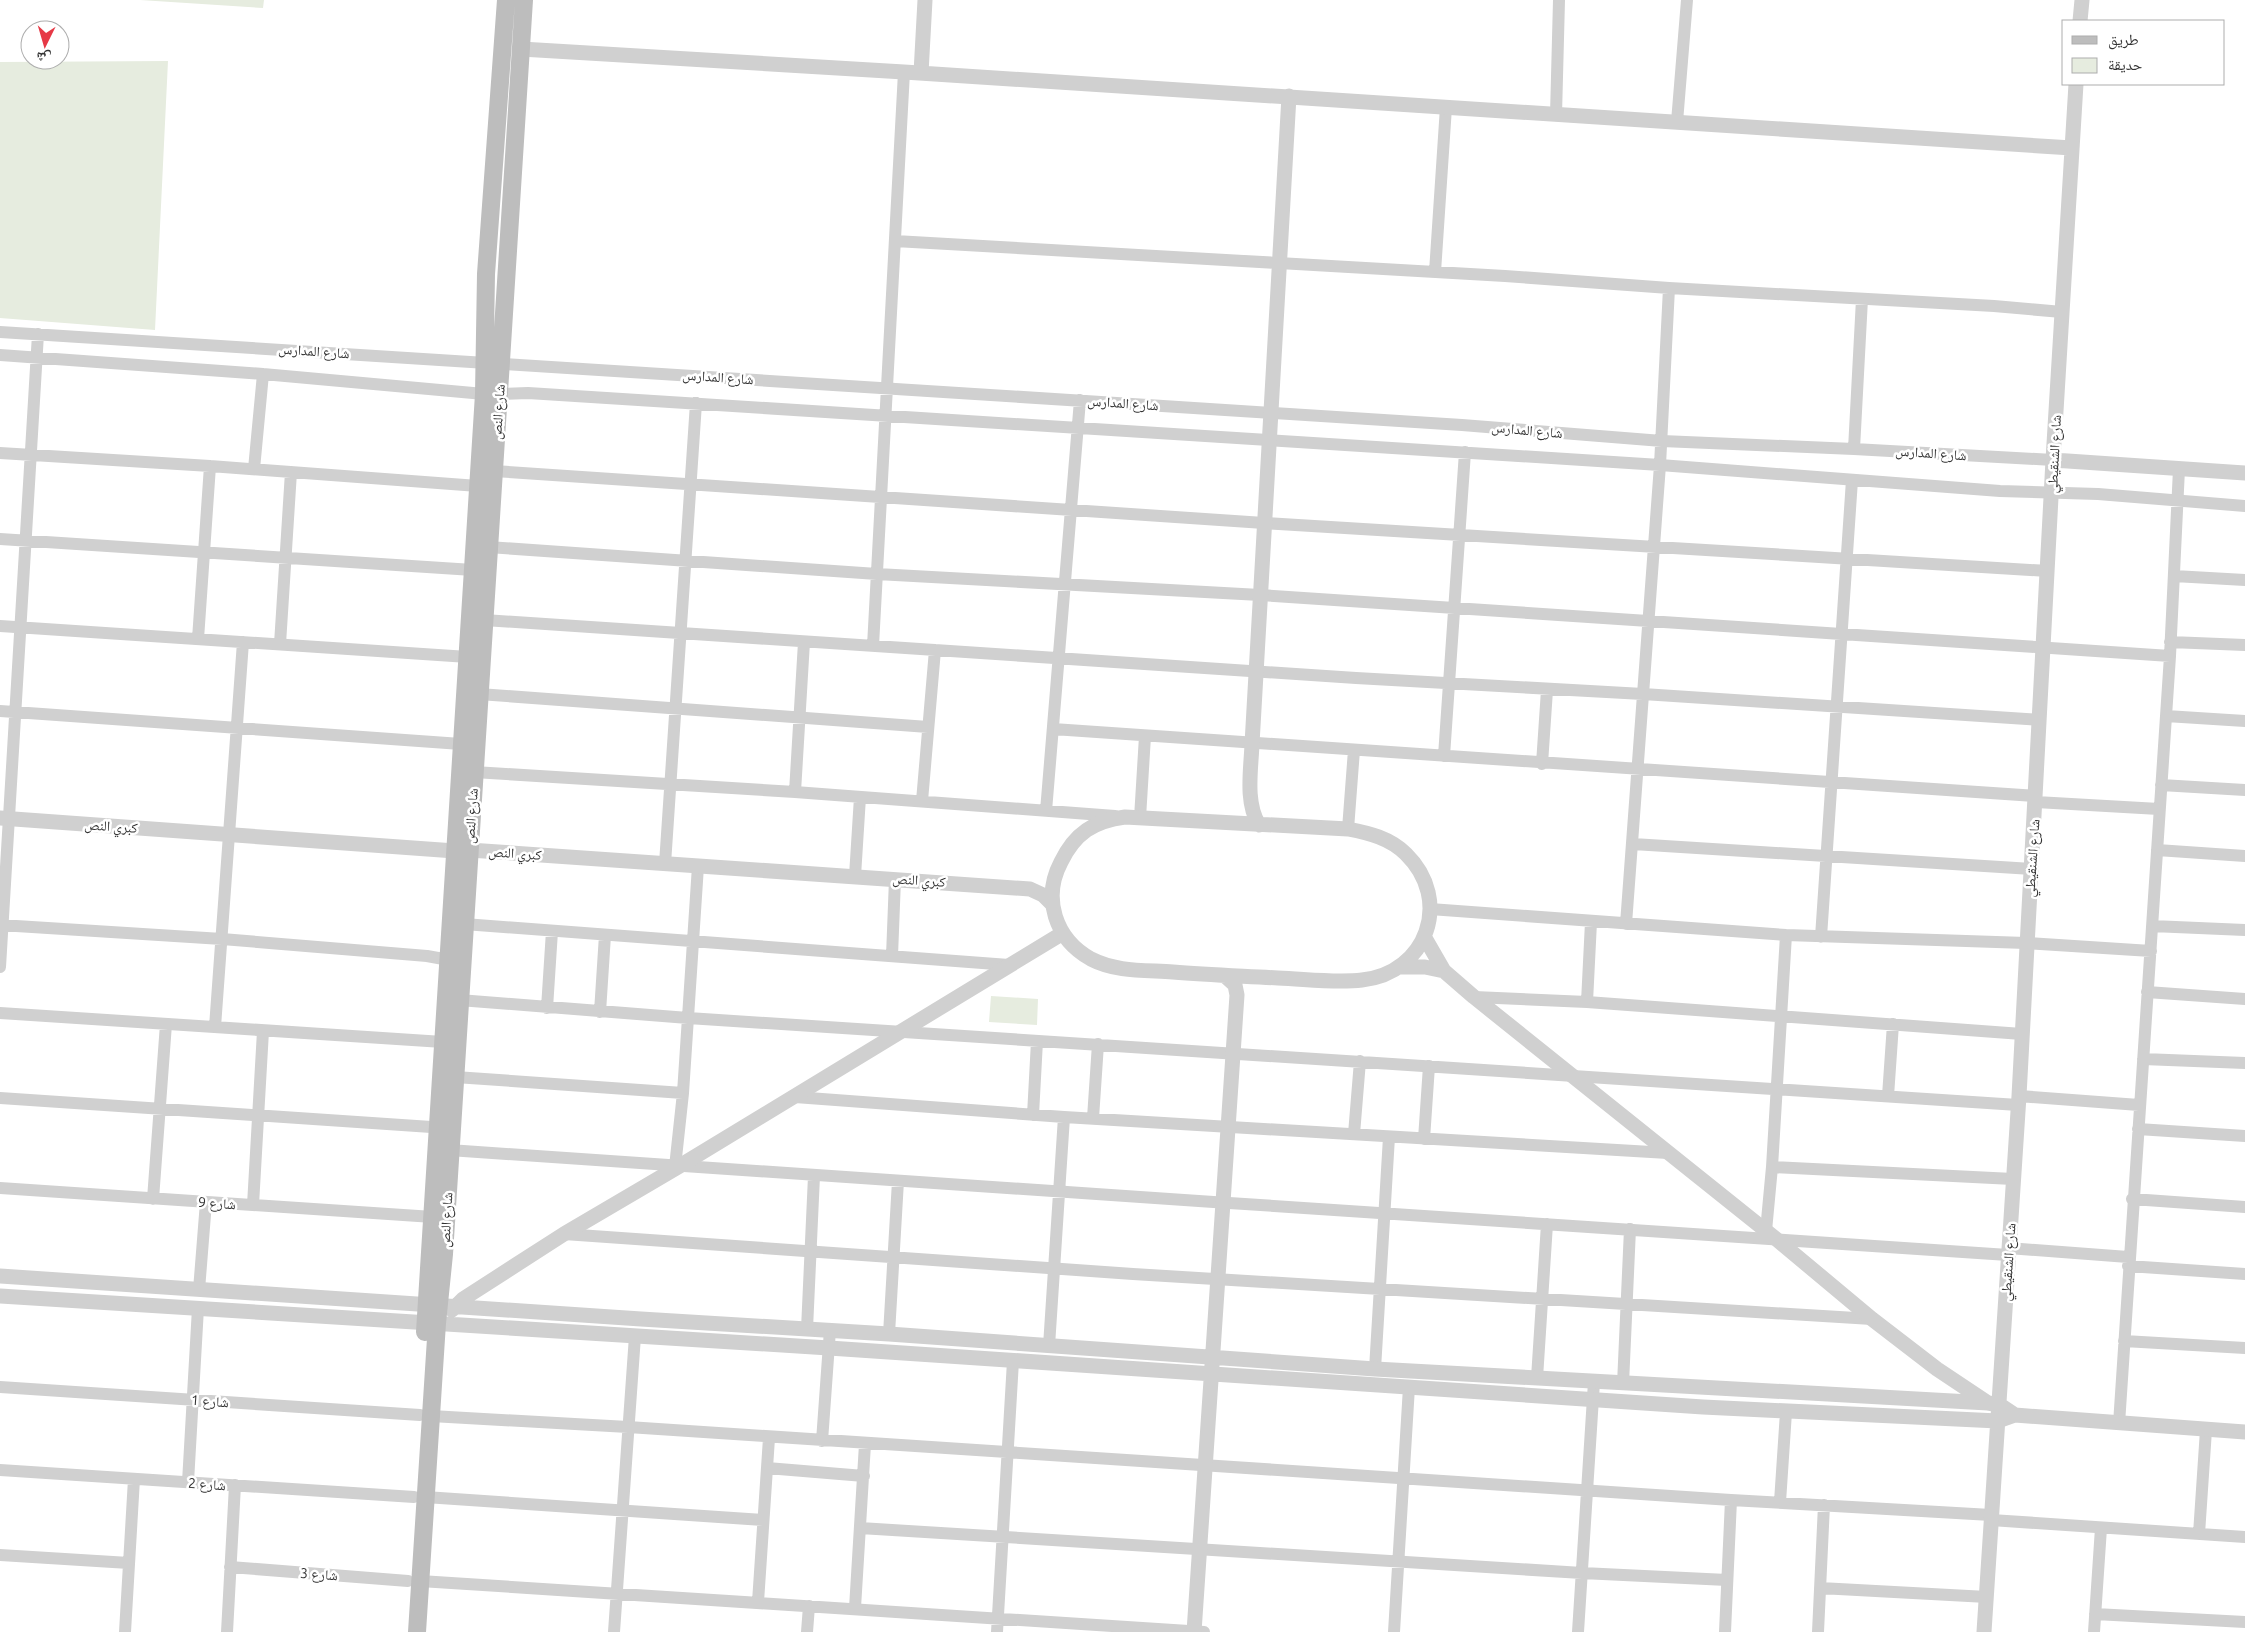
<svg xmlns="http://www.w3.org/2000/svg" width="2245" height="1632" viewBox="0 0 2245 1632" font-family="Ubuntu,'Noto Naskh Arabic',sans-serif">
	<rect width="100%" height="100%" fill="#fff"/>
	<path fill="#e6ecdf" d="M140 0H264L263 8Z
		M168 61 155 330 0 318V62Z
		M991 996 1038 999 1037 1025 989 1022Z"/>
	<g fill="none" stroke-linecap="round" stroke-linejoin="round">
		<path stroke="#d0d0d0" stroke-width="12" d="M1556 115 1559 0
			M1677 122 1687 0
			M895 241 1505 276 1669 288 1994 306 2062 312
			M1435 272 1446 107
			M0 332 1462 425 1662 441 1854 449 2053 460
			M0 355 263 374 484 394
			M500 394 528 393 1660 465 2000 491 2098 494 2245 506
			M1854 449 1862 299
			M0 453 210 466 478 486
			M254 469 263 374
			M494 471 1264 523 2048 571
			M0 539 473 570
			M488 547 877 574 1260 595 2170 656
			M2174 576 2245 580
			M484 620 1356 678 1643 694 2040 720
			M0 626 468 657
			M198 639 210 466
			M2170 642 2245 645
			M280 644 291 472
			M873 646 904 72
			M479 694 928 727
			M0 711 461 744
			M2166 716 2245 721
			M1053 729 2036 796
			M1444 756 1465 452
			M1542 764 1547 690
			M474 772 795 792 1115 816
			M2161 785 2245 790
			M795 792 804 642
			M922 801 935 650
			M2036 802 2159 809
			M1046 811 1080 400
			M1140 818 1145 736
			M1348 829 1354 750
			M1633 844 2032 869
			M2157 850 2245 856
			M665 864 696 403
			M855 876 860 797
			M1430 909 1786 935 2026 943 2151 951
			M464 924 1009 965
			M1626 924 1660 465 1669 288
			M0 925 222 939 427 956 449 960
			M2152 926 2245 930
			M1821 937 1852 480
			M892 956 895 879
			M0 967 38 334
			M2147 992 2245 999
			M1474 997 1587 1002 2022 1034
			M459 1000 688 1018 2018 1105
			M1587 1002 1591 922
			M547 1008 552 931
			M600 1012 605 935
			M0 1013 443 1042
			M215 1027 243 642
			M2143 1059 2245 1063
			M455 1077 683 1093
			M1888 1096 1893 1024
			M2019 1096 2139 1105
			M795 1097 1064 1117 1668 1153
			M0 1098 446 1128
			M1033 1115 1037 1041
			M1093 1118 1098 1044
			M2138 1129 2245 1136
			M1354 1134 1360 1061
			M1424 1139 1429 1066
			M449 1150C968 1189 1489 1217 2008 1255
			M675 1167 683 1093 698 866
			M1772 1167 2013 1179
			M0 1188 433 1217
			M153 1199 166 1024
			M2132 1199 2245 1207
			M253 1205 263 1031
			M1766 1231 1772 1167 1786 935
			M564 1234 1133 1274 1872 1319
			M2008 1248 2128 1257
			M2128 1266 2245 1274
			M199 1290 206 1202
			M807 1329 814 1176
			M889 1334 898 1181
			M2124 1341 2245 1348
			M1049 1346 1064 1117
			M1375 1369 1389 1137
			M1537 1378 1547 1224
			M1623 1384 1630 1229
			M0 1387 420 1415
			M431 1416 628 1427 1731 1500 1991 1515
			M2119 1424 2170 656 2179 469
			M822 1441 830 1330
			M767 1468 864 1476
			M0 1470 414 1497
			M188 1482 198 1308
			M425 1497 763 1520
			M1780 1502 1786 1412
			M1991 1520 2245 1537
			M860 1528 1582 1573 1727 1580
			M2199 1534 2206 1430
			M0 1555 129 1563
			M230 1567 408 1581
			M420 1581 1204 1632
			M1820 1588 1987 1597
			M758 1602 769 1438
			M855 1608 865 1444
			M2095 1614 2245 1622
			M125 1632 134 1479
			M227 1632 235 1485
			M614 1632 635 1336
			M807 1632 809 1606
			M997 1632 1013 1361
			M1394 1632 1409 1387
			M1578 1632 1594 1382
			M1725 1632 1731 1500
			M1818 1632 1824 1505
			M2094 1632 2101 1528"/>
		<path stroke="#d0d0d0" stroke-width="15" d="M2080 21 2082 0
			M521 49 904 72 2072 148
			M921 73 925 0
			M2053 460 2245 473
			M1125 817 1348 829C1369 833 1390 838 1406 854 1453 900 1427 973 1362 980 1335 983 1306 979 1278 978 1243 976 1208 975 1173 972 1145 970 1116 972 1091 959 1055 939 1042 898 1061 862 1075 833 1094 821 1125 817Z
			M0 818 455 851 469 850 1030 889 1043 895 1051 903
			M1259 825C1245 802 1251 770 1252 744L1289 96
			M1425 938 1444 971 1474 997 1775 1238 1872 1319 1937 1369 1988 1403
			M1399 967H1425L1444 971
			M0 1276 641 1319 889 1334 1375 1369 1988 1403 2000 1405 2015 1415
			M0 1296 829 1348 1703 1407 1998 1421 2015 1415 2245 1432
			M452 1310 463 1299 564 1234 678 1167 1063 933
			M1194 1632 1237 995 1235 985 1225 976
			M1984 1632 2019 1096 2053 460 2076 84"/>
		<path stroke="#bdbdbd" stroke-width="18" d="M425 1332 484 394 486 274 506 0
			M417 1632 437 1323 444 1254 524 0"/>
	</g>
	<g text-anchor="middle" stroke-width="5" stroke-linejoin="round" paint-order="stroke">
		<g font-size="14" fill="#333" stroke="#fff">
			<text transform="translate(314 351) rotate(4)" y="5">شارع المدارس</text>
			<text transform="translate(718 377) rotate(4)" y="5">شارع المدارس</text>
			<text transform="translate(1123 403) rotate(4)" y="5">شارع المدارس</text>
			<text transform="translate(498 412) rotate(-86)" y="5">شارع النص</text>
			<text transform="translate(1527 430) rotate(5)" y="5">شارع المدارس</text>
			<text transform="translate(1931 453) rotate(4)" y="5">شارع المدارس</text>
			<text transform="translate(2054 454) rotate(-87)" y="5">شارع الشنقيطي</text>
			<text transform="translate(471 816) rotate(-86)" y="5">شارع النص</text>
			<text transform="translate(111 826) rotate(4)" y="5">كبري النص</text>
			<text transform="translate(515 853) rotate(4)" y="5">كبري النص</text>
			<text transform="translate(2032 858) rotate(-86)" y="5">شارع الشنقيطي</text>
			<text transform="translate(919 880) rotate(4)" y="5">كبري النص</text>
			<text transform="translate(217 1203) rotate(4)" y="5">شارع 9</text>
			<text transform="translate(446 1220) rotate(-87)" y="5">شارع النص</text>
			<text transform="translate(2008 1262) rotate(-86)" y="5">شارع الشنقيطي</text>
			<text transform="translate(210 1401) rotate(4)" y="5">شارع 1</text>
			<text transform="translate(207 1484) rotate(4)" y="5">شارع 2</text>
			<text transform="translate(319 1574) rotate(4)" y="5">شارع 3</text>
		</g>
	</g>
	<rect x="2062" y="20" width="162" height="65" fill="#ffffff" stroke="#adadad"/>
	<rect x="2072" y="36" width="25" height="8" fill="#bdbdbd" stroke="#adadad"/>
	<text x="2108" y="45" font-size="15" fill="#333333">طريق</text>
	<rect x="2072" y="58" width="25" height="15" fill="#e6ecdf" stroke="#adadad"/>
	<text x="2108" y="70" font-size="15" fill="#333333">حديقة</text>
	<g transform="translate(45 45) rotate(185)"><circle r="24" fill="#ffffff" stroke="#adadad"/>
	<path d="M0-4L9 19L0 12L-9 19Z" fill="#e63946"/>
	<text y="-8" font-size="14" font-weight="bold" text-anchor="middle" fill="#333333">ش</text>
	</g>
</svg>
